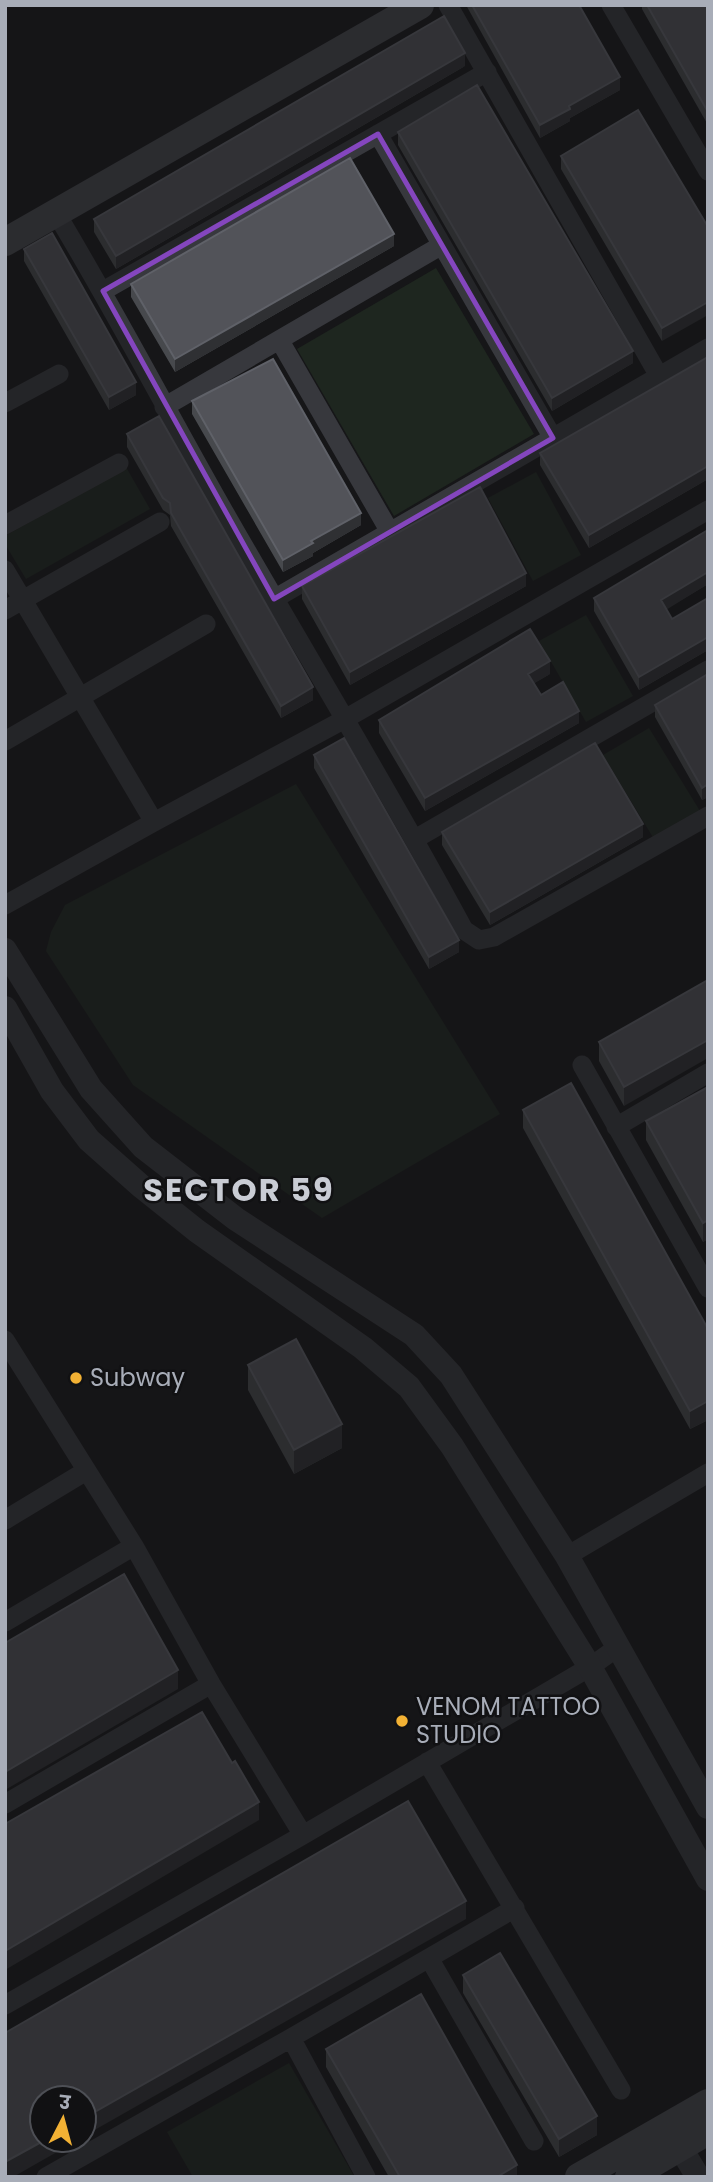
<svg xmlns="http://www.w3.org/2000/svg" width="713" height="2182" viewBox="0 0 713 2182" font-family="Poppins,'Noto Sans Devanagari',sans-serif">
	<rect width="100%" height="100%" fill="#161618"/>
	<path fill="#1e261f" d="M436 268 534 434 394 516 297 349Z
		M126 467 150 509 26 579 5 544V536Z
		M536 472 581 555 533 581 488 498Z
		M586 615 633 696 586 722 539 641Z
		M649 728 700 811 654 839 603 755Z
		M296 784 500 1114 322 1218 133 1085 46 951 51 932 65 905Z
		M289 2063 354 2176 193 2177 167 2132Z"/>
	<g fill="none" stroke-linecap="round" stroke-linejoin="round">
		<path stroke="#37383d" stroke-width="19" d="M448 5 659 376
			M611 5 708 171
			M378 134 553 438
			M56 213C117 314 171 419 230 522 308 658 390 792 464 930L479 940 494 937 708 816
			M103 291 487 72
			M280 341 390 532
			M5 403 59 374
			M164 407 442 245
			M5 525 119 463
			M5 570 154 822
			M274 599 708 348
			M5 610 160 522
			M5 741 206 624
			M415 839 708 670
			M5 905 154 822 345 719 708 510
			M582 1065 708 1288
			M616 1127 708 1073
			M5 1340 134 1546 211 1684 303 1835
			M5 1520 86 1471
			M567 1556 708 1473
			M5 1622 134 1546
			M427 1762 621 2090
			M5 1804 211 1684
			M429 1958 534 2141
			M5 2005 303 1835 590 1667 618 1647
			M291 2038 366 2177
			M46 2177 291 2038 515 1908"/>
		<path stroke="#37383d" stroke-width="24" d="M5 950 91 1089 143 1147 236 1219 414 1335 451 1375 567 1556 708 1807
			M5 1008 52 1091 89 1140 142 1187 197 1231 363 1348 409 1387 452 1446 590 1667 708 1879
			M671 2132 698 2177"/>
		<path stroke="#45474d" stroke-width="28" d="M5 242 420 5
			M579 2177 708 2103
			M629 2177 708 2131"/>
	</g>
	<path fill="#47494d" d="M466 5H579L620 90 570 118V121L540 138Z
		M642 5H708V125L642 9Z
		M465 66 116 269 94 232V219Z
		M398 132 633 363 552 411 398 145Z
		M561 156 708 227 662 341 561 169Z
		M394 246 175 372 131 297V284Z
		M24 249 136 395 109 410 24 261Z
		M708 357V479L589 548 540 465V453Z
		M192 401 361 525 313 553V556L283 572 192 414Z
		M127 434 313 700 281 718 171 526 170 515 163 510 127 447Z
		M708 584 666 609 672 619 708 598V650L639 690 594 611V598Z
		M302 586H526L350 685 302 599Z
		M550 674 534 683 541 695 579 723 425 811 379 733V720Z
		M708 674V797L702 800 655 717V705Z
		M314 755 459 952 429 969 314 768Z
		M442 832 643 837 490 925 442 845Z
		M708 980 624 1106 599 1061V1042Z
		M708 1087V1239L703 1242 646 1140V1121Z
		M523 1110 708 1329V1420L690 1429 523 1128Z
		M248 1365 342 1448 294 1474 248 1390Z
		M463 1975 597 2135 559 2157 463 1993Z
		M326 2049 517 2177H389L326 2067Z"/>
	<path fill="#2f3033" d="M465 53V66L116 269V256Z
		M620 77V90L570 118V121L540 138V125L569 106Z
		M394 234V246L175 372V359Z
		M708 302V315L662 341V328Z
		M633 351V363L552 411V398Z
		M136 382V395L109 410V397Z
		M708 466V479L589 548V535Z
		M361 513V525L313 553V556L283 572V560L311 541Z
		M708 572V584L661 613V600Z
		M526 573V586L350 685V672Z
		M708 637V650L639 690V677Z
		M550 661V674L528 687V674Z
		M313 687V700L281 718V706Z
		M579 711V723L425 811V798Z
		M708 784V797L702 800V788Z
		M643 824V837L490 925V912Z
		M459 940V952L429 969V957Z
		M708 1040V1058L624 1106V1087Z
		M708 1220V1239L703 1242V1223Z
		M708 1401V1420L690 1429V1411Z
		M342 1424V1448L294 1474V1450Z
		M178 1670V1689L5 1790V1772Z
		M259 1802V1820L5 1970V1951Z
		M466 1901V1919L84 2136V2118Z
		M597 2116V2135L559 2157V2139Z
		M45 2140H78L13 2177H5V2162Z
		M517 2165V2177H497Z"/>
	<path fill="#525359" stroke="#5f6168" stroke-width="2" d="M472 5H579L620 77 569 106 570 109 540 125Z
		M647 5H708V112Z
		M444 16 465 53 116 256 94 219Z
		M477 85 633 351 552 398 398 132Z
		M638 110 708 227V302L662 328 561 156Z
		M350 158 394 234 175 359 131 284Z
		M52 233 136 382 109 397 24 249Z
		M708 357V466L589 535 540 453Z
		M273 359 361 513 311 541 313 543 283 560 192 401Z
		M159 416 313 687 281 706 171 513 170 503 163 498 127 434Z
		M480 487 526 573 350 672 302 586Z
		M708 530V572L661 600 672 619 708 598V637L639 677 594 598Z
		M530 629 550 661 528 674 541 695 563 682 579 711 425 798 379 720Z
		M708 674V784L702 788 655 705Z
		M344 738 459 940 429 957 314 755Z
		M595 743 643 824 490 912 442 832Z
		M708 980V1040L624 1087 599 1042Z
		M571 1083 708 1329V1401L690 1411 523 1110Z
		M708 1087V1220L703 1223 646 1121Z
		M296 1339 342 1424 294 1450 248 1365Z
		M124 1574 178 1670 5 1772V1643Z
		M202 1712 232 1763 235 1761 259 1802 5 1951V1824Z
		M408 1801 466 1901 84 2118V2098H42V2140H45L5 2162V2033Z
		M500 1953 597 2116 559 2139 463 1975Z
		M421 1994 517 2165 497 2177H400L326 2049Z"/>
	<path d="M0 0H713V2182H0ZM378 134 553 438 274 599 103 291Z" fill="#161618" fill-opacity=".55" fill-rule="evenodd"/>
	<path fill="none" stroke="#8446be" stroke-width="5" stroke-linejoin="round" d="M378 134 553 438 274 599 103 291Z"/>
	<g fill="#f2b134" stroke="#111113" stroke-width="2.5">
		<circle cx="76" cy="1378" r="7"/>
		<circle cx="402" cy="1721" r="7"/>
	</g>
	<g text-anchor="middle" stroke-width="5" stroke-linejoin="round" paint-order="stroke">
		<g font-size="24" fill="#a8adb8" stroke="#111113" text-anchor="start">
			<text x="90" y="1386">Subway</text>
			<text x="416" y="1715">VENOM TATTOO<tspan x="416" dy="28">STUDIO</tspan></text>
		</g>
		<g font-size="32" font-weight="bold" letter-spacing="2" fill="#c9ccd4" stroke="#111113">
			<text x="239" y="1201">SECTOR 59</text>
		</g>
	</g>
	<rect width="713" height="2182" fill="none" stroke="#a8adb8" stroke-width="14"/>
	<g transform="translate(63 2119) rotate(6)"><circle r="33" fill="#111113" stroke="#4d4f55" stroke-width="2"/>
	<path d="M0-5L12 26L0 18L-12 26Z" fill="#f2b134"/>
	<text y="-10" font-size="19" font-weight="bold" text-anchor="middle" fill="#a8adb8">उ</text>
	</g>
</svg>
